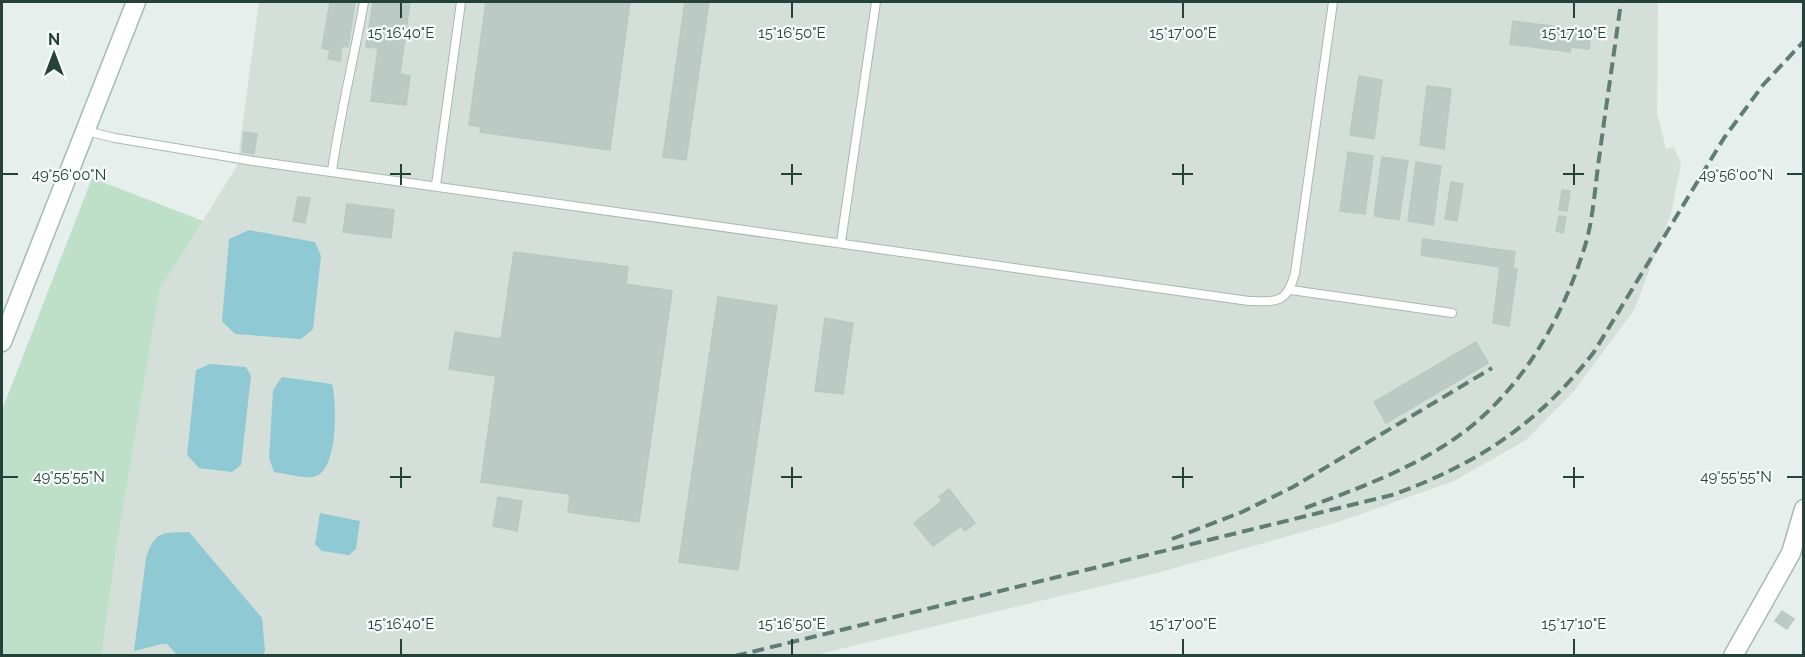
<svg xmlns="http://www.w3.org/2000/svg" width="1805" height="657" viewBox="0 0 1805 657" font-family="Raleway,sans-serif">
	<rect width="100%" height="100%" fill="#e6efeb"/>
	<path fill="#d4dfda" d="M259 2H1658L1657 113 1666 149 1674 147 1681 164 1671 214 1634 310 1574 391 1526 440 1454 481 1338 522 1161 572 815 655 102 656 116 552 160 289 237 166Z"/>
	<path fill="#bfe0c8" d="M92 178 203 221 160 289 116 552 102 655H2V410Z"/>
	<path fill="#8ec9d4" d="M249 230 315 242 321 256 313 329 301 339 235 334 222 321 229 239Z
		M210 364 246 367 251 376 241 465 232 472 199 468 187 455 196 370Z
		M282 377 332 384C337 404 338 468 316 476 305 480 286 473 274 472L269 458 273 390Z
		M320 513 360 521 356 549 349 555 322 551 315 544Z
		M189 532 262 618 265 651 263 655H177L167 644H162L134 651 146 558C155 530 162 533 189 532Z"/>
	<path fill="#bbcac4" stroke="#b8c9c2" stroke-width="1.5" d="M330 2H355L348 47 342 46 340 61 328 59 330 50 322 48Z
		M373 2H410L400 74 410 76 406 105 371 101 378 48 366 47Z
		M486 2H630L610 150 480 132 481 127 469 125Z
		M685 2H709L686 160 663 157Z
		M1513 21 1591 31 1589 49 1571 47 1570 52 1510 44Z
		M1359 76 1382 80 1374 139 1350 135Z
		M1427 86 1451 89 1444 149 1420 145Z
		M244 132 257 134 254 154 242 152Z
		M1348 152 1373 156 1365 214 1340 211Z
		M1382 157 1408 161 1399 220 1374 216Z
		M1416 162 1441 166 1433 225 1408 221Z
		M1451 182 1463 184 1457 221 1445 219Z
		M1562 190 1570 191 1567 211 1559 210Z
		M298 197 310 198 305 223 293 221Z
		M347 204 394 210 391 238 343 232Z
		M1559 216 1566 217 1563 233 1556 231Z
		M1423 239 1515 252 1513 268 1517 269 1509 326 1493 323 1500 267 1421 255Z
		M514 252 628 267 626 284 672 291 639 522 568 512 570 494 481 482 496 376 449 369 455 332 501 339Z
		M718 297 777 306 738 570 679 562Z
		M825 318 853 323 843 394 815 391Z
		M1476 342 1488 363 1386 423 1374 402Z
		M949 489 975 523 965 531 961 526 933 546 914 523 942 501 939 497Z
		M498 497 522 501 517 531 493 526Z
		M1782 611 1794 619 1787 629 1775 621Z"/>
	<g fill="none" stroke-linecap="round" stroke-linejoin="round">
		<defs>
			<path id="service" d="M86 131 115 138 253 161 1249 301C1278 302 1287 303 1295 273L1333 2
				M332 171C340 114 354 58 364 2
				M436 185 461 2
				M841 242 876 2
				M1291 290 1452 313"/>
			<path id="tertiary" d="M1733 656 1791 553 1804 509"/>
			<path id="secondary" d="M2 342 136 2"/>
		</defs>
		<use href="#service" stroke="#a8b8b2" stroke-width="10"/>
		<use href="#tertiary" stroke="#a8b8b2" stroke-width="21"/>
		<use href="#secondary" stroke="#a4bbb3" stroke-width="21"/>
		<use href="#service" stroke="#fff" stroke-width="8"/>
		<use href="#tertiary" stroke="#fff" stroke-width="18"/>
		<use href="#secondary" stroke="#fff" stroke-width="18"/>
		<path stroke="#5f7d75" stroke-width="4" stroke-dasharray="12 6" stroke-linecap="butt" d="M1305 508C1360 488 1417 467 1464 432 1523 387 1562 319 1584 249 1593 223 1595 186 1599 159 1606 106 1614 54 1621 2
			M1172 539 1242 512 1293 487 1492 368
			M735 656 1392 495C1478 464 1538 424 1594 352L1724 138 1763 85 1804 41"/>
	</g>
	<path fill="none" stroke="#24423a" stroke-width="2" d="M401 3V18M792 3V18M1183 3V18M1574 3V18M401 164V185M792 164V185M1183 164V185M1574 164V185M3 174H18M390 174H411M781 174H802M1172 174H1193M1563 174H1584M1787 174H1802M401 467V488M792 467V488M1183 467V488M1574 467V488M3 477H18M390 477H411M781 477H802M1172 477H1193M1563 477H1584M1787 477H1802M401 639V654M792 639V654M1183 639V654M1574 639V654"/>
	<g font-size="15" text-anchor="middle" fill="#24423a" stroke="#f7fbf9" stroke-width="4.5" stroke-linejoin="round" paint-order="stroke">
		<text x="401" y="38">15°16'40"E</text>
		<text x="792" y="38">15°16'50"E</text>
		<text x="1183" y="38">15°17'00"E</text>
		<text x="1574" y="38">15°17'10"E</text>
		<text x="69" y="180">49°56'00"N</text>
		<text x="1736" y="180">49°56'00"N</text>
		<text x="69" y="482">49°55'55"N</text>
		<text x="1736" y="482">49°55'55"N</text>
		<text x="401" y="629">15°16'40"E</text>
		<text x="792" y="629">15°16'50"E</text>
		<text x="1183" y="629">15°17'00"E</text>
		<text x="1574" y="629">15°17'10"E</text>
	</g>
	<rect width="1805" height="657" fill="none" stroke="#24423a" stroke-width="6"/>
	<g transform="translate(54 54)" stroke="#f7fbf9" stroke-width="4.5" paint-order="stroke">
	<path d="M0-4.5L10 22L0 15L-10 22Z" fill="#24423a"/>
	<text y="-9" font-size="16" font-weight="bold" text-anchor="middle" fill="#24423a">N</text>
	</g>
</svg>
